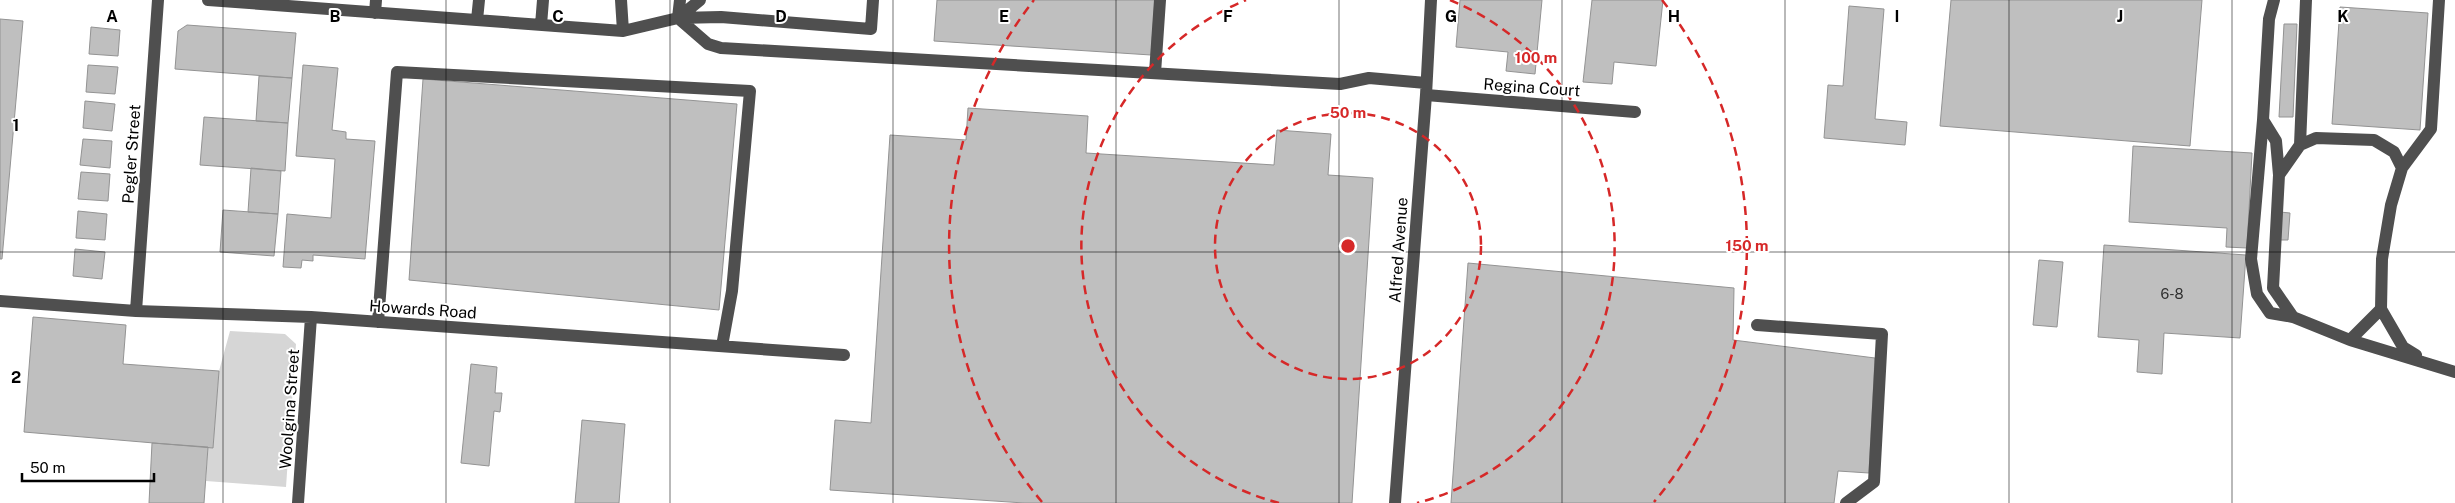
<svg xmlns="http://www.w3.org/2000/svg" width="2455" height="503" viewBox="0 0 2455 503" font-family="'Public Sans',sans-serif">
	<rect width="100%" height="100%" fill="#fff"/>
	<path fill="#d6d6d6" d="M230 331 285 334 296 344 286 487 206 481 208 447 213 448 219 371Z"/>
	<path fill="#bfbfbf" stroke="#939393" d="M937 0H1155L1151 55 934 41Z
		M1460 0H1542L1535 74 1506 71 1508 52 1456 47Z
		M1592 0H1663L1656 66 1614 62 1612 84 1583 82Z
		M1951 0H2202L2190 146 1940 126Z
		M1849 6 1884 9 1875 119 1907 122 1905 145 1824 138 1828 85 1843 86Z
		M2340 7 2428 13 2420 130 2332 124Z
		M0 19 23 21 2 259H0Z
		M2284 24H2297L2293 117H2279Z
		M187 25 296 33 292 78 175 69 178 31Z
		M91 27 120 30 118 56 89 54Z
		M88 65 118 67 115 94 86 92Z
		M303 65 338 68 332 130 346 132V139L375 141 365 259 313 255V261L302 260 301 268 283 267 287 214 331 218 335 159 296 156Z
		M259 76 292 78 288 123 256 121Z
		M423 79 737 104 719 310 409 280Z
		M85 101 115 104 112 131 83 128Z
		M968 108 1088 116 1086 153 1274 165 1277 130 1331 134 1328 175 1373 178 1352 503H1024L830 490 835 420 871 423 890 135 966 140Z
		M204 117 288 123 285 171 200 165Z
		M83 139 112 141 110 168 80 165Z
		M2133 146 2252 153 2247 248 2226 247 2227 228 2129 222Z
		M251 168 281 171 278 214 248 212Z
		M81 172 110 174 108 201 78 199Z
		M223 210 278 214 274 256 220 252Z
		M78 211 107 214 105 240 76 238Z
		M2280 212 2290 213 2288 240H2279Z
		M2104 245 2246 255 2240 338 2164 333 2162 374 2137 372 2139 340 2098 337Z
		M75 249 105 252 102 279 73 276Z
		M2039 260 2063 262 2057 327 2033 325Z
		M1468 263 1734 288 1733 340 1875 358 1869 473 1838 471 1834 503H1451Z
		M33 317 126 325 123 364 219 371 213 448 24 432Z
		M471 364 497 367 495 393H502L500 412 494 411 489 466 461 463Z
		M582 420 625 424 619 503H575Z
		M152 443 208 447 204 503H149Z"/>
	<g fill="none" stroke-linecap="round" stroke-linejoin="round">
		<path stroke="#4f4f4f" stroke-width="12" d="M208 0 623 31 678 18 721 17 871 29 873 0
			M621 0 623 31
			M2274 0 2269 19 2263 120 2276 141 2279 175 2273 288 2293 317 2350 340 2455 372
			M375 13 376 0
			M678 18 708 44 721 48 1340 84 1369 78 1426 83
			M678 18 700 0
			M678 18 680 0
			M477 20 479 0
			M541 25 543 0
			M1155 73 1160 0
			M1426 95 1635 112
			M2263 120 2251 259 2257 294 2270 313 2293 317
			M2300 145 2306 0
			M2279 175 2300 145 2316 138 2374 140 2394 152 2402 168
			M0 301 136 311 311 317 844 355
			M136 311 158 0
			M378 322 397 72 750 91 732 291 722 346
			M1757 325 1882 334 1874 482 1846 503
			M2350 340 2381 309
			M2416 355 2403 347 2381 309 2382 259 2391 205 2402 168 2431 129 2439 0
			M298 503 311 317
			M1395 503 1426 95 1431 0"/>
	</g>
	<path fill="none" stroke="#000" stroke-width="1" stroke-opacity="0.55" d="M223 0V503M446 0V503M670 0V503M893 0V503M1116 0V503M1339 0V503M1562 0V503M1785 0V503M2009 0V503M2232 0V503M0 252H2455"/>
	<g fill="none" stroke="#d62828" stroke-width="2.5" stroke-dasharray="9 6">
		<circle cx="1348" cy="246" r="133"/>
		<path d="M1279 503A266 266 0 0 1 1246 0M1450 0A266 266 0 0 1 1417 503"/>
		<path d="M1042 502A399 399 0 0 1 1034 0M1662 0A399 399 0 0 1 1654 502"/>
	</g>
	<g text-anchor="middle" stroke-width="4" stroke-linejoin="round" paint-order="stroke">
		<g font-size="14" fill="#303030">
			<text x="2172" y="299">6-8</text>
		</g>
		<g font-size="16" fill="#000" stroke="#fff">
			<text transform="translate(1532 87) rotate(4)" y="6">Regina Court</text>
			<text transform="translate(131 154) rotate(-86)" y="6">Pegler Street</text>
			<text transform="translate(1398 250) rotate(-86)" y="6">Alfred Avenue</text>
			<text transform="translate(423 309) rotate(4)" y="6">Howards Road</text>
			<text transform="translate(289 409) rotate(-86)" y="6">Woolgina Street</text>
		</g>
	</g>
	<g font-size="16" text-anchor="middle" font-weight="bold" fill="#000" stroke="#fff" stroke-width="4" stroke-linejoin="round" paint-order="stroke">
		<text x="112" y="22">A</text>
		<text x="335" y="22">B</text>
		<text x="558" y="22">C</text>
		<text x="781" y="22">D</text>
		<text x="1004" y="22">E</text>
		<text x="1228" y="22">F</text>
		<text x="1451" y="22">G</text>
		<text x="1674" y="22">H</text>
		<text x="1897" y="22">I</text>
		<text x="2120" y="22">J</text>
		<text x="2343" y="22">K</text>
		<text x="16" y="131">1</text>
		<text x="16" y="383">2</text>
	</g>
	<circle cx="1348" cy="246" r="8" fill="#d62828" stroke="#fff" stroke-width="2.5"/>
	<g font-size="15" text-anchor="middle" font-weight="bold" fill="#d62828" stroke="#fff" stroke-width="4" stroke-linejoin="round" paint-order="stroke">
		<text x="1536" y="63">100 m</text>
		<text x="1348" y="118">50 m</text>
		<text x="1747" y="251">150 m</text>
	</g>
	<path d="M22 473v8h132v-8" fill="none" stroke="#000000" stroke-width="2.5"/>
	<text x="30" y="473" font-size="15" fill="#000000" stroke="#ffffff" stroke-width="4" paint-order="stroke">50 m</text>
</svg>
